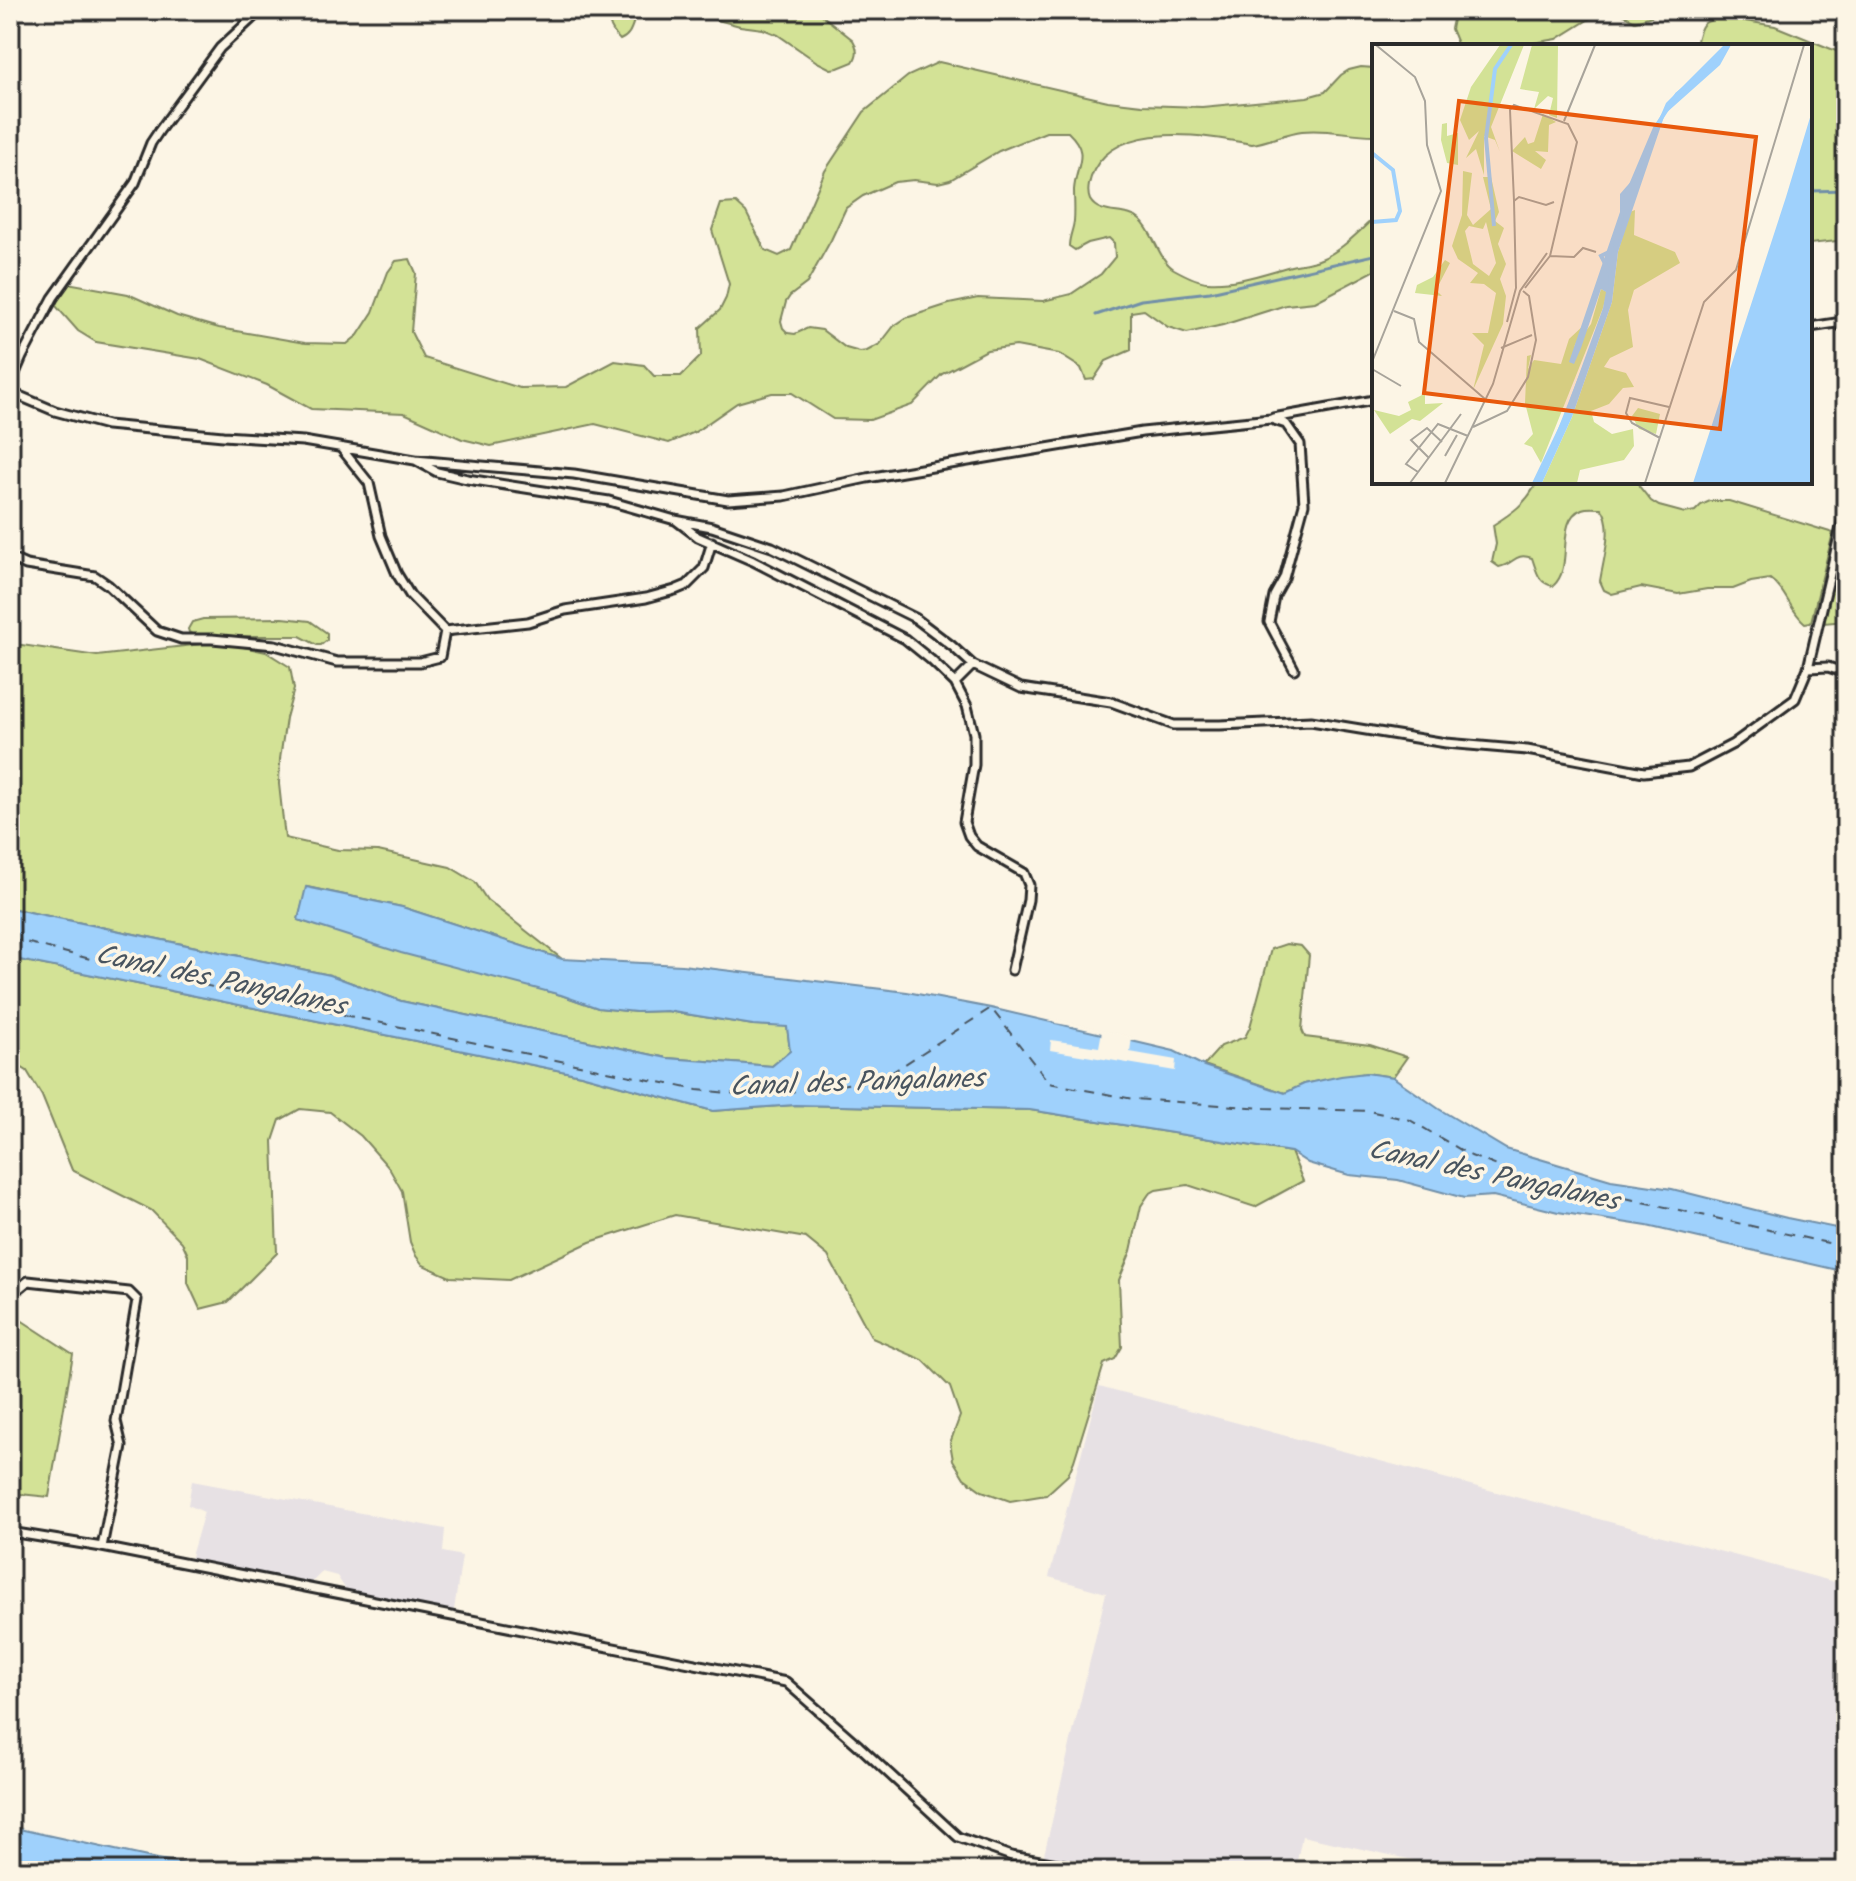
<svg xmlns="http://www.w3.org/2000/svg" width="1856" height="1881" viewBox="0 0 1856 1881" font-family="Kalam,sans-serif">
	<rect width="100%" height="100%" fill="#fcf5e5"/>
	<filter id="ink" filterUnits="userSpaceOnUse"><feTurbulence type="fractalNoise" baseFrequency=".0125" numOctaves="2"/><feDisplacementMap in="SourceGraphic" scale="16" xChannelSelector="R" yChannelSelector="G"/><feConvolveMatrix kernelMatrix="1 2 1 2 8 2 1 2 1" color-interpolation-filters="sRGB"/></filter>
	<g filter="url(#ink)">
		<path fill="#e7e1e4" d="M1099 1386 1846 1585V1871H1464L1302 1836 1295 1871H1119L1043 1859 1106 1593 1049 1577Z
			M192 1481 445 1529 443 1552 462 1556 454 1610 346 1590 337 1576 322 1572 311 1583 190 1560 204 1512 188 1505Z"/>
		<path fill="#d3e296" stroke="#7f8660" stroke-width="2" fill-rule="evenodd" d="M607 10H639C631 22 634 34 620 40 611 32 608 22 607 10Z
			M680 10H815L853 40C858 49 858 54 853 62L838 68 831 69 817 62 778 35 763 29 740 26Z
			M1455 10H1660L1652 16 1635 21 1618 12 1609 13 1591 18 1557 39 1515 46H1458L1451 29Z
			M1734 19 1775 26 1846 55V240L1810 244V46H1696C1701 16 1706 21 1734 19Z
			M939 62 1108 101 1142 105 1202 107 1307 97 1325 92 1341 75 1349 70 1361 67 1374 68V135C1350 135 1326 128 1302 131 1285 133 1269 142 1252 144 1207 136 1120 120 1094 170 1090 178 1086 191 1090 200 1100 217 1126 208 1140 220 1154 232 1158 259 1174 269 1183 274 1198 282 1208 282 1236 284 1265 273 1291 266 1301 264 1312 263 1321 259 1341 251 1358 232 1374 218V271L1315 302 1286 305 1223 325 1187 333 1168 327 1144 310 1131 312V350L1106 361 1094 379 1086 380 1081 368 1059 354 1016 346 987 350 942 374 912 405 870 420 833 419 792 393H772L737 403 695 432 669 443 595 424 491 446 462 439 404 413 311 409 267 385 200 359 96 342 78 331 55 305 68 283 128 294 177 316 219 328 305 343 347 344 358 335 373 312 388 272 396 261 410 259 416 273 411 332 424 358 520 388 566 387 615 361 644 365 654 376H681L701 356 700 328 720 310 726 298 729 284 712 230 721 204 736 203 746 212 765 250 779 256 791 250 825 171 864 112 908 76ZM1046 132H1068C1091 154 1076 164 1074 190 1074 200 1075 211 1074 221 1073 230 1069 237 1069 246L1075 250 1088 243 1109 238 1114 243 1115 257 1101 274 1071 294 1043 301 978 298 949 304 906 318 894 326 880 344 867 351 860 352 846 348 822 330 808 328 795 334 788 333 783 328 781 321 786 302 790 296 807 283 831 240 846 208 863 196 895 182 914 180 938 183 950 180 999 151Z
			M1537 482H1638L1639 486 1651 501 1659 506 1685 513 1695 511 1701 505 1710 501H1729L1833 533 1811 622 1805 623C1790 611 1786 590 1770 579L1751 582 1733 589H1707L1678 594 1641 587 1612 594 1604 590 1600 581C1603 561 1615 524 1601 508 1595 508 1587 507 1582 509 1554 520 1575 568 1553 586 1538 583 1537 572 1532 558 1514 552 1515 564 1499 567L1492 562 1496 544 1493 525C1512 513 1527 503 1537 482Z
			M1835 568 1846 570V621L1824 623Z
			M283 618 310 621 327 633V640L321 645H317L300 636H195L189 632 188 629 192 622 203 619Z
			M220 642 266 652 290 667 294 689 286 718 280 759 279 784 285 838 338 850 378 851 450 867 475 882 487 900 562 959 402 907 307 887 298 920 561 995 598 1008 636 1012 667 1011 753 1025 787 1026 790 1051 772 1066 667 1058 401 1001 330 975 10 908V647L15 644 97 656Z
			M1286 944 1301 946 1309 955 1302 1030 1305 1037 1370 1045 1407 1057 1393 1077 1366 1073 1304 1084 1285 1093 1204 1065 1221 1046 1245 1037 1250 1027 1271 949Z
			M10 958 581 1075 713 1111 795 1105 1030 1110 1291 1152 1303 1181 1255 1207 1188 1185 1156 1190 1149 1194 1141 1206 1131 1251 1119 1280 1122 1347 1115 1359 1104 1364 1074 1461 1068 1475 1046 1495 1010 1501 982 1491 964 1478 953 1460 950 1443 960 1416 950 1387 923 1360 872 1338 828 1256 806 1238 675 1215 590 1242 509 1280 450 1277 423 1265 416 1256 410 1242 402 1191 389 1168 361 1136 330 1112 300 1109 280 1120 273 1141 277 1253 228 1302 200 1309 188 1283V1255L182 1242 151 1210 72 1170 42 1096 27 1071 14 1063 10 1062Z
			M18 1318 73 1354 49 1497 10 1493V1323Z"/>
		<path fill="#9fd1fc" stroke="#718fa8" stroke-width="2" d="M306 887 402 907 562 959 682 965 907 992 991 1008 1174 1051 1204 1066 1285 1093 1304 1084 1341 1076 1366 1073 1393 1077 1439 1109 1506 1149 1611 1180 1672 1189 1787 1218 1846 1230V1272L1647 1226 1558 1212 1493 1196 1464 1198 1398 1180 1349 1175 1308 1163 1291 1152 1030 1110 795 1105 713 1111 581 1075 10 958V908L330 975 401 1001 667 1058 772 1066 790 1051 787 1027 753 1025 667 1011 636 1012 598 1008 561 995 401 953 298 920Z
			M10 1827 152 1858 227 1871H10Z"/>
		<path fill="#fcf5e5" d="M1055 1019 1132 1037 1130 1052 1176 1060 1175 1071 1050 1050 1051 1040 1099 1047 1102 1031 1055 1023Z"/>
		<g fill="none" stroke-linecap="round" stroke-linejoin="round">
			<path stroke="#718fa8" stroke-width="3" d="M1810 191 1846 190
				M1096 315 1141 300 1210 292 1374 255"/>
			<path stroke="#48545f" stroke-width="2" stroke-dasharray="10 8" stroke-linecap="butt" d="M10 938 128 969 697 1090 761 1096 882 1079 991 1008 1049 1083 1133 1099 1265 1108 1369 1111 1410 1120 1471 1156 1521 1175 1837 1245 1846 1248"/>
			<defs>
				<path id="minor" d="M1810 327 1836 323 1846 329
					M10 385 22 357 53 298 135 183 151 143 159 131 220 48 261 10
					M10 392 55 411 107 425 223 436 303 441 415 460 437 472 467 479 609 501 675 520 712 527 772 547 915 618 952 646 973 665
					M1273 418 1374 400
					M341 448 369 483 381 536 397 574 410 595 445 631
					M415 460 574 474 728 500 784 496 867 478 1142 432 1271 419 1286 424 1300 444 1304 504 1284 578 1274 596 1269 622 1294 669
					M677 521 698 537 753 561 905 639 931 660 955 683 967 706 974 734V765L964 822 969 836 977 846 1024 873 1029 885 1028 900 1012 970
					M10 558 26 565 95 576 108 585 157 631 181 639H212L275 645 337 662H420L440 657 445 631
					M445 631 528 622 565 610 646 598 675 590 687 585 704 568 712 542
					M1808 668 1828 667 1846 673
					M955 683 973 665 1021 688 1111 702 1174 725H1220L1311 721 1446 743 1527 750 1644 772 1689 767 1733 744 1795 699 1808 668 1846 506
					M10 1296 28 1281 129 1292 137 1300 116 1421 122 1446 102 1547
					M10 1532 102 1547 786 1682 859 1746 958 1837 1011 1856 1098 1871"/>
			</defs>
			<use href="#minor" stroke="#2b2b2b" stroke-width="13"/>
			<use href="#minor" stroke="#fcf5e5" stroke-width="7"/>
		</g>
	</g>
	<g text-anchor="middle" stroke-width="7" stroke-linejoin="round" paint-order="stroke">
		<g font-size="28" font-style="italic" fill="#48545f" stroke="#fcf5e5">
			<text transform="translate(221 979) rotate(12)" y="10">Canal des Pangalanes</text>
			<text transform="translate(857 1081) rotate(-2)" y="10">Canal des Pangalanes</text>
			<text transform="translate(1494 1174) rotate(12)" y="10">Canal des Pangalanes</text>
		</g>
	</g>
	<g transform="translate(1372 44)">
		<rect width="440" height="440" fill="#fcf5e5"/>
		<path d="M128 1H152L119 83 128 108 123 96 112 92V131L104 105 94 114 107 87 97 96 88 76 99 43ZM160 1H186L185 74 177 71 181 54 176 52 162 65 167 48 148 45ZM171 70 184 78 177 81 176 108 163 107 174 116 169 125 140 107 153 93 156 100 162 98ZM75 79V92L86 89V121L75 119 69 96 70 80ZM91 127 100 129 95 171 101 181 119 165 111 133H119L127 168 123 177 132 184 126 200 134 220 128 235 134 252 131 280 101 346 112 301 100 289H116L124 249 112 240 98 239 106 229 86 215 80 202 90 171ZM114 178 124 219 117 232 101 220 93 187 97 182 111 185ZM263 166 262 191 303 208 308 219 262 246 256 266 261 303 238 314 232 323 254 329 262 343 251 344 237 360 219 367 222 378 240 390 261 385 262 402 252 416 208 426 205 439H170L200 373 240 258 246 208 258 168ZM73 216 78 219 64 246 70 252 43 249 45 241 61 233ZM229 245 235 248 231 264 169 419 160 403 152 400 161 390 153 359 155 312 159 311 156 325 162 316 189 320 197 295 214 279 202 303 219 280ZM53 339V360L71 359 48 377 40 375 18 390 2 366 27 372 39 366 36 358 50 351ZM266 364 288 370 284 390 267 385 260 372Z" fill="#d3e296" fill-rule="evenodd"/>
		<path d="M352 1H359L348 21 293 70 246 208 240 258 200 373 170 439H160L192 372 231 264 234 248 229 245 209 304 202 320 197 318 248 168V150L262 134 294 59ZM440 67V439H321L414 153Z" fill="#9fd1fc"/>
		<path fill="none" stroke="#9fd1fc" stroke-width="4" d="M0 109 21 126 28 167 24 176 0 178M122 182 114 94 123 25 139 1M167 439 237 260 239 231 229 212 243 205 253 155 283 84 305 50 345 18 356 1"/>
		<path fill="none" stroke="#a8a49b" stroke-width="2" d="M192 77 223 1M142 157 138 66 142 61 196 80 205 98 178 212M153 244 178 212 202 213 211 204 224 208M22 267 42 275 47 298 113 355M0 271V297M135 278 144 244 142 157 147 153 174 161 182 158M129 304 160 291M0 318 69 147 55 101 53 57 43 33 4 1M0 325 29 342M101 383 135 367 156 333 164 296 157 252 151 247M288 394 260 379 254 369 258 354 297 363M73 412 85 391M57 414 39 396 55 384 70 398M46 428 34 420 66 380 96 392M38 439 89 370M73 439 121 340 148 247 175 209M273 439 332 258 364 226 432 1"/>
		<path fill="#e8590c" fill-opacity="0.15" stroke="#e8590c" stroke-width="4" d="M87 57 384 93 348 385 52 349Z"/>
		<rect width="440" height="440" fill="none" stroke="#2b2b2b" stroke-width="4"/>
	</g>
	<rect width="1856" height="1881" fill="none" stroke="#fcf5e5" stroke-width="40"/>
	<rect x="20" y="20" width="1816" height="1841" fill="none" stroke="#2b2b2b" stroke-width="3" filter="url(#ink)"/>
</svg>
